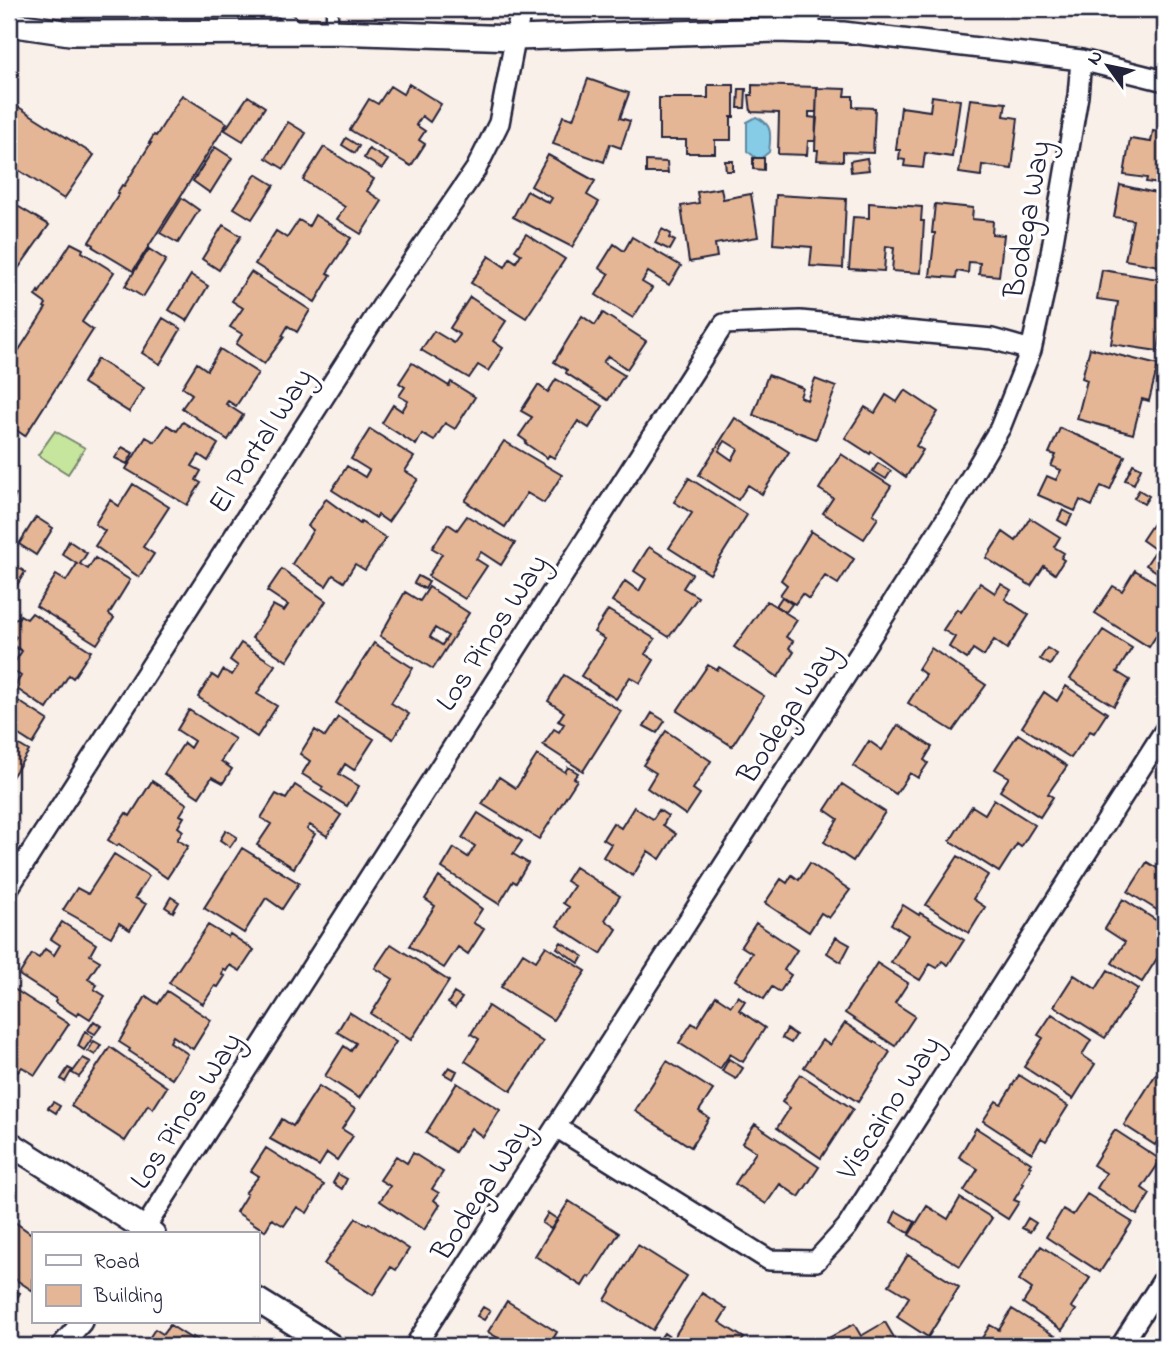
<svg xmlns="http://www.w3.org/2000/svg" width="1174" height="1355" viewBox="0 0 1174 1355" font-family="'Indie Flower',sans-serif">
	<rect width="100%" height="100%" fill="#faf0ea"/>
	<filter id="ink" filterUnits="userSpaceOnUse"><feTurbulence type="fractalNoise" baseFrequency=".0143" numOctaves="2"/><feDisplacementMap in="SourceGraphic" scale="14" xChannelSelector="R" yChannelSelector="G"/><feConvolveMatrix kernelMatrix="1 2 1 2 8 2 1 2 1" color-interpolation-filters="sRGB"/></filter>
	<g filter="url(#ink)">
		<path fill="#c6e59d" stroke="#74846c" stroke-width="2" d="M63 9H310L88 14Z
			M55 431 85 448 68 474 38 455Z"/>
		<path fill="#86cce7" stroke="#5e88a2" stroke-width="2" d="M756 117C773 124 771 135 769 152L759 160 747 151V122Z"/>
		<path fill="#e5b695" stroke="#22223b" stroke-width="2" fill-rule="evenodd" d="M588 79 629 93 620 118 630 121 621 148 610 144 604 162 553 144 563 116 573 119Z
			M409 84 441 104 430 122 422 116 416 125 425 131 419 140 425 144 411 166 350 130 369 99 378 104 390 86 403 94Z
			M708 85H734V117H731V140H715V153H686V140H659V98H708Z
			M752 85 817 87 816 112H809V117L817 118 815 141H808L807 155 778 154 779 113 751 112 749 95H752Z
			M817 88 846 89 845 96H853V107L875 108 873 153 843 152V161L817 160 818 150H815Z
			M739 89H746L745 108H738Z
			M182 95 227 123 133 271 93 247 94 245 89 242 119 194 117 193 122 185 124 186 151 143H149L154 135 156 136Z
			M248 96 265 107 243 141 225 130Z
			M932 96 960 100 952 157 925 153 923 168 904 166 905 160 899 159 900 150H896L901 107 930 111Z
			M970 99 1006 103 1004 116 1018 118 1012 169 982 165 981 176 959 173Z
			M9 101 94 155 64 199 9 164Z
			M288 122 306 133 284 169 266 158Z
			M1153 131 1165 133V185L1146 182 1147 178 1124 175 1130 139 1151 142Z
			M346 138 359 146 355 153 342 145Z
			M215 147 232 158 210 193 193 181Z
			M324 147 374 179 367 191 382 201 361 234 337 219 345 207 303 180Z
			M369 149 388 160 382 169 364 158Z
			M548 155 595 181 587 195 599 202 572 247 513 217 527 191 549 203 552 198 531 186Z
			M753 158H764V170L753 169Z
			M867 158 869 170 851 172 850 161Z
			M646 161 667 162 668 173H646Z
			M725 161H733V171H726Z
			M256 174 274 185 252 219 234 208Z
			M1120 185 1165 195V267L1125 260 1133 220 1114 217Z
			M721 188 723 199 751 194 758 237 715 244 717 257 689 262 681 206 699 203 697 192Z
			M776 195 846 199 843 268 810 266 812 247 773 244Z
			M182 198 199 210 178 243 160 233Z
			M9 201 49 225 18 269 9 263Z
			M869 203 922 207 921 221H924L921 273 892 271 894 247 886 246 884 271 849 269 853 217 869 218Z
			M935 204 973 208 972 219 993 221 992 234 1004 235 999 276 979 274 980 263 969 262 968 273 957 271 956 278 930 276 935 233H932Z
			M315 215 351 238 327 273 331 275 315 302 255 264 276 231 287 238 299 220 309 226Z
			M223 225 241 236 219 270 202 259Z
			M662 229 671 234 669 238 675 241 670 250 655 243Z
			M526 234 565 259 526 318 471 283 489 256 505 267 510 258 516 262 521 254 515 250Z
			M632 237 681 266 669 285 648 272 642 282 652 288 633 318 596 295 609 274 599 268 614 244 624 251Z
			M71 243 83 249 82 252 114 272 82 322 93 330 25 436 9 425V366L14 358 12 357 17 349 19 350 46 308 44 307 46 304 35 296 38 291 39 293Z
			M149 249 166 260 143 297 125 286Z
			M1102 270 1165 280V306L1158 351 1111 344 1118 302 1097 299Z
			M251 272 310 310 297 332 288 326 282 336 284 337 264 364 236 344 242 334 230 327 243 308 232 301Z
			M191 275 208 286 187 321 169 310Z
			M9 294 16 298 9 309Z
			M470 297 506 321 493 341 503 348 488 371 478 365 469 378 421 350 434 331 454 343 460 335 450 328Z
			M603 313 646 341 627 369 608 356 603 362 624 375 608 400 566 373 567 370 554 362 582 316 595 325Z
			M163 318 181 329 160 364 142 353Z
			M1090 348 1158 365 1149 401 1142 399 1133 434 1077 419 1087 380 1082 378Z
			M220 349 258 373 236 406 228 401 226 404 243 415 228 440 182 408 192 394 182 387 197 363 207 370Z
			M97 359 144 388 129 412 83 383Z
			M412 363 449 386 451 382 475 397 455 429 445 423 434 441 422 434 416 445 382 423 393 405 402 411 408 401 399 396 405 387 399 383Z
			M1161 363 1165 364V377L1158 375Z
			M768 375 803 388 800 397 807 400 815 379 836 387 816 439 753 415Z
			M556 379 603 406 589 428 578 421 554 458 549 455 547 458 525 443 526 441 519 436 532 417 521 411 538 385 548 392Z
			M905 390 938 412 916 446 923 450 906 477 871 452 870 454 845 438 865 407 875 413 886 395 897 402Z
			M735 418 789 452 762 494 748 485 738 500 699 475ZM725 441 738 449 732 460 719 451Z
			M183 422 218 444 208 461 199 455 192 466 201 471 196 480 201 483 187 505 126 469 146 437 155 442 167 425 177 431Z
			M1060 428 1125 456 1110 490 1101 486 1092 506 1080 500 1075 511 1038 495 1047 476 1056 480 1061 470 1051 466 1056 455 1049 453Z
			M370 429 414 457 405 471 418 479 388 522 378 515 376 518 332 490 347 466 365 477 369 470 351 459Z
			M504 441 562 475 544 503 527 493 505 527 465 501Z
			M122 447 133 453 127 464 115 458Z
			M841 454 891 486 873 514 878 518 864 539 823 513 833 498 819 489Z
			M878 463 891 471 886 479 873 471Z
			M1133 464 1141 468 1134 484 1125 480Z
			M689 478 747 515 710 574 669 548 692 513 674 502Z
			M133 484 169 507 143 547 154 554 139 577 95 546 105 531 95 524 110 500 119 506Z
			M9 490 16 495 9 507Z
			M1139 490 1149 496 1144 504 1134 498Z
			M326 499 360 524 361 522 386 538 365 570 355 564 344 582 333 575 326 586 292 564 313 530 308 526Z
			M1164 507 1165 508V577L1146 565 1156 550 1142 540Z
			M1063 510 1072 515 1067 525 1058 520Z
			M467 516 515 543 501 565 481 552 476 559 487 566 465 599 428 576 442 554 432 548 448 524 457 530Z
			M36 517 53 528 36 555 19 544Z
			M1030 518 1060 537 1054 547 1064 553 1061 558 1064 560 1055 574 1044 566 1031 586 986 558 1003 532 1016 541Z
			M811 531 854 559 838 584 825 576 809 599 802 594 795 604 780 595 787 585 781 580Z
			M69 541 87 553 80 564 88 569 95 558 130 580 109 614 114 618 97 644 36 606 56 575 66 581 77 564 62 554Z
			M649 547 692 574 683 588 698 597 669 637 612 601 625 581 639 591 646 579 634 571Z
			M9 561 25 572 9 598Z
			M282 569 326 601 287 661 252 638 273 605 284 611 288 605 267 591Z
			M1135 570 1165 589V622L1149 647 1095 613 1113 586 1122 591Z
			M418 576 429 582 425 589 414 583Z
			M980 583 995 593 1001 584 1011 590 1005 599 1029 615 1007 649 994 640 984 656 973 649 967 659 949 647 955 637 943 630 957 609 961 612Z
			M429 587 469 613 433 669 380 636 405 592 420 601ZM435 628 448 636 442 645 430 637Z
			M782 597 792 604 786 612 776 606Z
			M767 601 797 620 786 637 793 641 789 648 794 652 778 677 734 647Z
			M608 610 655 639 645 654 654 660 640 683 630 677 616 699 581 676 605 639 594 632Z
			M32 613 91 651 73 678 69 675 47 709 14 687 21 676 10 669 22 651 11 644 16 637 9 632V628L16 618 18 619 20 615 27 619Z
			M1103 630 1132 648 1117 672 1130 680 1114 706 1070 679Z
			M241 643 275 665 257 694 277 706 257 737 198 697 212 675 218 679 223 670 232 675 238 666 230 660Z
			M374 643 413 668 391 703 409 714 393 739 336 703Z
			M931 648 986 685 953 731 908 703 926 675 918 669Z
			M1047 648 1057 654 1050 665 1040 659Z
			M708 665 717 670 719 667 764 696 732 746 677 711Z
			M564 675 621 711 583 771 543 745 554 729 559 732 564 724 558 721 564 712 548 701Z
			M1066 686 1107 713 1094 733 1090 731 1071 758 1022 727 1044 692 1057 701Z
			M9 695 48 720 33 744 14 732 9 739 29 751 10 780Z
			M189 710 235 739 221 761 232 769 223 783 212 777 199 797 164 774 184 743 190 748 194 741 177 730Z
			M652 713 665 721 657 733 644 726Z
			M338 717 374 739 354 770 345 764 339 774 359 786 347 806 321 790 323 787 302 774 310 761 300 754 315 730 325 737Z
			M898 725 932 747 924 760 928 763 918 778 910 773 896 794 853 766 869 741 882 750Z
			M666 731 711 761 693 789 700 794 686 815 647 788 656 773 643 765Z
			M1018 734 1067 766 1048 794 1053 797 1040 817 1000 791 1009 777 995 769Z
			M537 755 565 772 568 767 578 773 574 778 577 780 539 839 482 804 499 777 516 788Z
			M152 781 187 804 180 815 184 817 178 827 183 831 177 840 188 846 167 878 119 844 117 846 108 840 126 813 130 816Z
			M842 784 885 812 853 861 824 842 838 819 825 810Z
			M295 785 341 815 327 836 310 825 307 829 315 834 294 868 257 845 271 824 261 818 276 794 286 799Z
			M994 799 1035 825 1021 847 1017 844 999 872 950 841 972 806 985 814Z
			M634 807 653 819 659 810 668 816 663 825 676 834 660 859 648 851 633 876 603 857 611 844 603 839 613 823 621 828Z
			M478 813 522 841 513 854 528 863 516 883 513 881 499 904 442 868 454 848 468 857 475 846 462 838Z
			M226 830 237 837 230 847 220 840Z
			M242 848 299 883 282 909 266 898 244 933 204 908Z
			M114 854 149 876 135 898 146 904 130 930 119 923 111 937 63 910 77 888 88 894Z
			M958 856 988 875 973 899 985 907 969 933 926 905Z
			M1147 862 1165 873V915L1128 892Z
			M810 863 850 890 829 918 821 913 809 932 765 903 781 879 787 883 792 875 799 880Z
			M575 867 620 896 605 920 617 929 601 954 557 926 569 907 563 903 574 886 566 881Z
			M439 877 482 909 473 923 484 929 468 954 458 947 444 968 409 946 435 906 425 899Z
			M171 897 179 902 173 912 165 907Z
			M1123 899 1165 926V962L1158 957 1142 982 1112 963 1125 942 1105 929Z
			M903 905 919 915 920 913 964 940 948 965 942 961 937 968 930 964 920 980 891 962 908 935 891 924Z
			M62 922 96 944 90 955 100 961 88 979 97 985 94 989 105 996 90 1019 79 1012 77 1016 55 1002 56 999 19 975 32 954 39 958 45 949 54 955 60 945 51 939Z
			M756 923 797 950 784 970 791 975 780 992 772 987 764 999 735 980 752 953 741 946Z
			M208 925 228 937 230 934 254 950 240 971 230 965 226 971 223 969 222 975 225 976 218 987 215 986 203 1004 169 983Z
			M836 937 850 945 841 962 827 953Z
			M561 942 583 956 579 963 557 948Z
			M391 944 449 981 411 1040 371 1014 393 979 375 968Z
			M546 946 586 971 553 1020 501 987 523 953 536 961Z
			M877 963 908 983 895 1003 915 1016 895 1046 845 1013Z
			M1108 970 1138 989 1105 1038 1054 1006 1074 975 1096 989Z
			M14 989 69 1024 35 1075 22 1067 18 1072 9 1066V997Z
			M167 991 211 1020 193 1049 173 1036 170 1042 188 1054 172 1079 129 1051 130 1049 119 1042 146 996 158 1004Z
			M454 993 462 998 455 1008 448 1003Z
			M716 996 731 1006 738 996 745 1001 739 1010 765 1028 743 1062 730 1054 720 1069 679 1043 692 1023 697 1026Z
			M488 1006 543 1042 511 1091 465 1061 479 1039 471 1034Z
			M349 1012 396 1042 359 1098 325 1076 344 1046 351 1051 356 1043 337 1032Z
			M1052 1014 1091 1040 1082 1055 1095 1064 1073 1099 1024 1067 1043 1038 1038 1035Z
			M94 1021 101 1026 95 1034 88 1030Z
			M845 1023 890 1052 858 1102 804 1067 822 1040 830 1045Z
			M787 1029 796 1035 791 1043 782 1038Z
			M85 1031 93 1037 84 1050 78 1046Z
			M94 1041 101 1045 95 1055 88 1051Z
			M110 1047 167 1087 153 1109 148 1105 125 1141 71 1106Z
			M83 1058 91 1062 79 1077 72 1073Z
			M729 1059 743 1068 736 1079 722 1071Z
			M667 1061 713 1090 699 1111 709 1118 691 1147 635 1111Z
			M449 1067 457 1071 453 1079 444 1074Z
			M68 1068 72 1070 65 1082 61 1079Z
			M800 1074 853 1109 821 1158 777 1128 790 1108 782 1102Z
			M1156 1074 1165 1080V1129L1155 1145 1124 1125Z
			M1019 1075 1068 1106 1046 1141 1041 1138 1032 1153 983 1121 996 1101 1001 1104Z
			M457 1083 500 1110 483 1137 471 1128 455 1152 426 1133Z
			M319 1086 355 1109 342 1129 353 1136 337 1160 327 1153 319 1166 270 1139 282 1119 293 1126Z
			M53 1102 60 1106 56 1113 48 1108Z
			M755 1124 819 1167 799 1197 780 1184 766 1204 735 1184 756 1152 742 1143Z
			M976 1128 1031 1163 1029 1166 1031 1167 1022 1183 1024 1184 1014 1200 1019 1202 1008 1219 964 1191 978 1169 959 1157Z
			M1115 1130 1161 1160 1142 1188 1150 1194 1137 1215 1097 1188 1106 1173 1093 1165Z
			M266 1148 324 1185 307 1213 297 1207 284 1226 272 1219 265 1231 236 1212 247 1194 245 1193 259 1176 251 1171Z
			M413 1153 443 1172 432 1189 439 1193 434 1200 440 1205 424 1230 380 1201 390 1186 380 1180 396 1156 407 1163Z
			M338 1174 347 1179 342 1189 333 1183Z
			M1087 1194 1132 1222 1100 1272 1046 1237 1063 1209 1073 1215Z
			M960 1198 992 1218 960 1266 909 1235 927 1206 948 1219Z
			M569 1201 619 1233 590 1278 588 1276 582 1286 535 1256Z
			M896 1211 915 1222 909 1233 891 1222Z
			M548 1213 557 1219 551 1229 542 1223Z
			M9 1218 33 1235V1291L9 1275Z
			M356 1218 367 1225 369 1223 409 1249 396 1270 391 1267 373 1295 324 1264Z
			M1028 1218 1036 1223 1030 1232 1022 1228Z
			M638 1245 687 1276 653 1330 605 1300Z
			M1041 1246 1090 1278 1071 1307 1076 1310 1062 1330 1023 1303 1032 1289 1019 1280Z
			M908 1255 959 1287 928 1337 897 1317 909 1297 889 1285Z
			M9 1288 20 1293 9 1311Z
			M702 1293 727 1309 719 1322 744 1338 738 1346H690L674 1337Z
			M507 1301 557 1332 549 1346H507L508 1344 488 1332Z
			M483 1307 490 1311 484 1320 477 1316Z
			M1012 1309 1057 1337 1052 1346H977L990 1325 999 1330Z
			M885 1322 899 1346H831L827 1339 854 1324 861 1336Z
			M170 1325 192 1339 193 1337 207 1346H144L155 1329 163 1334Z
			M664 1333 674 1340 670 1346H655Z
			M786 1338 815 1341 814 1346H775H785Z"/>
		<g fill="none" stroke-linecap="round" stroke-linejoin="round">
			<defs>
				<path id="service" d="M279 9 299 30
					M332 32V9"/>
				<path id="minor" d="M811 9 809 31 843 32 1081 60 1165 81
					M9 887 386 300 476 169 499 123 521 9
					M556 1127 769 1260 816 1261 847 1227 1165 730
					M141 1234 724 324 800 321 992 339 1031 350
					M61 1346 82 1322
					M415 1346 945 521 1000 428 1031 350 1045 288 1078 96 1081 60
					M1121 1346 1165 1277"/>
				<path id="tertiary" d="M9 24 70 33 332 32 516 38 776 30 809 31
					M9 1143 153 1234
					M257 1300 331 1346"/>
			</defs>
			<use href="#service" stroke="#22223b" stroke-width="15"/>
			<use href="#minor" stroke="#22223b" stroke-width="24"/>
			<use href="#tertiary" stroke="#22223b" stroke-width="28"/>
			<use href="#service" stroke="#fff" stroke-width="10"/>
			<use href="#minor" stroke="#fff" stroke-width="19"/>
			<use href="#tertiary" stroke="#fff" stroke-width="23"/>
		</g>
	</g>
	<g text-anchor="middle" stroke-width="7" stroke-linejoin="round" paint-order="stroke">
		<g font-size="30" fill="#22223b" stroke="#fff">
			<text transform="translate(1026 219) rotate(-80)" y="10">Bodega Way</text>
			<text transform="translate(260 440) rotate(-57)" y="10">El Portal Way</text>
			<text transform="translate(491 632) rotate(-57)" y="10">Los Pinos Way</text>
			<text transform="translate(787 713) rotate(-57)" y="10">Bodega Way</text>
			<text transform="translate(888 1107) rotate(-57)" y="10">Viscaino Way</text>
			<text transform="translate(185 1110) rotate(-57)" y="10">Los Pinos Way</text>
			<text transform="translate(481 1190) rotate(-57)" y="10">Bodega Way</text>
		</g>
	</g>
	<rect width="1174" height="1355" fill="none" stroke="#fff" stroke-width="35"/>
	<rect x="18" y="18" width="1139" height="1320" fill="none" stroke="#22223b" stroke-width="2.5" filter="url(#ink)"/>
	<rect x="32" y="1232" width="228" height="91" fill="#ffffff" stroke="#a7a7b1" stroke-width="2"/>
	<rect x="46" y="1255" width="35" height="10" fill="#ffffff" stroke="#a7a7b1" stroke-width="2"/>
	<text x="94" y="1268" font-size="21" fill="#22223b">Road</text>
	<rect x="46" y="1285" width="35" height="21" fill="#e5b695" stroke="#a7a7b1" stroke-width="2"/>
	<text x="94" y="1302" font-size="21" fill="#22223b">Building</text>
	<g transform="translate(1108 66) rotate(303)" stroke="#ffffff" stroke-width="5" paint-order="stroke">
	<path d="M0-5L12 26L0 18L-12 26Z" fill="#22223b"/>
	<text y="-10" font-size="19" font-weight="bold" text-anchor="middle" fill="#22223b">N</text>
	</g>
</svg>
